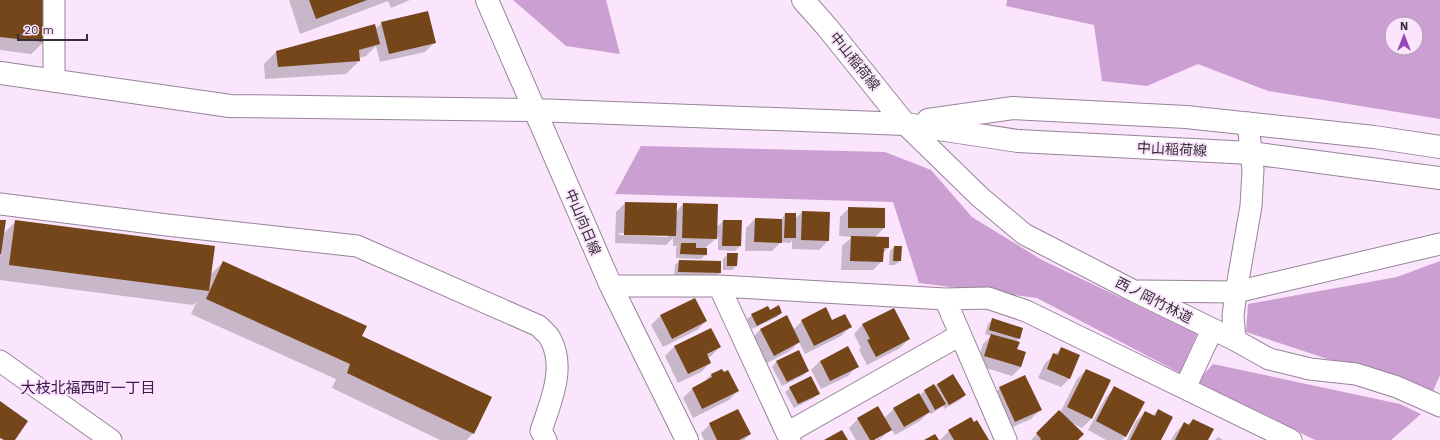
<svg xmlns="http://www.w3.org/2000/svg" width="1440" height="440" viewBox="0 0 1440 440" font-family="'Work Sans','Noto Sans JP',sans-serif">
	<rect width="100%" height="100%" fill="#fae5fc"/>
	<path fill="#cc9fd2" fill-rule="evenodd" d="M513 0H606L620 54 566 46Z
		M1007 0H1440V119L1268 91 1198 64 1147 86 1102 81 1094 25 1006 6ZM1392 24H1416V48H1392Z
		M641 146 885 152 931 170 972 217 1042 260 1197 334 1180 373 1037 298 919 283 893 202 615 194Z
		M1440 261V375L1430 398 1367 372 1246 332 1248 304 1397 277Z
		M1213 364 1400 404 1421 414 1391 440H1315L1197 382Z"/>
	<path fill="#0003" fill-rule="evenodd" d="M0 0 44 42 31 54 0 50Z
		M289 0H410L391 8 388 1 300 34Z
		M382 23 434 43 425 52 380 62 376 46 366 56 359 58V61L346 74 265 79 264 64 277 51 375 29Z
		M625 203 676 212 683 204 717 227 723 221H741L740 246 735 251 718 250V237L706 247V254L701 259 676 258V248L678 246H673V238L666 245 615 243 616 212ZM619 233 668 235V237L619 235Z
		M849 208 884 228 874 238 888 248 883 253 882 261 873 270H841L842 246 852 237 839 236 840 217Z
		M802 212 828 241 819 250 792 249V240L790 243 781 242 772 251H745L746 228 755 219 781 220 785 214 795 219Z
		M0 221 3 234 16 221 210 275 223 262 361 337 473 433 467 440H440L332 388 336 379 191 314 197 301 193 305 0 280Z
		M894 247 900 261 895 265H889L890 251Z
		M728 254 736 266 732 270H723V259Z
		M679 261 720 273 716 277 674 276 675 265Z
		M694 299 706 321 697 330 663 347 651 325 660 316Z
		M769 311 781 313 777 317 752 329 747 319 752 315Z
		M993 319 1022 329 1019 339 1016 342V350L1025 353 1021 367 1012 376 976 365 983 344 991 336 985 334 988 324Z
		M802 321 832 322 850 327 841 336 805 354 799 342 790 351 765 364 752 338 761 329 793 330Z
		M863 324 909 339 900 348 867 365 859 350 861 348 854 334Z
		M711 329 720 347 711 356 707 358 710 363 701 372 678 383 665 356 674 347Z
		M1062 348 1070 378 1061 387 1038 378 1045 363Z
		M798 351 808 370 804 375 782 386 772 367 776 362Z
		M820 361 857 366 848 376 821 389 811 370Z
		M722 370 738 391 729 400 693 418 683 398 692 389 703 383 711 375Z
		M1086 370 1109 381 1091 419 1082 428 1070 422 1077 440H1031L1059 412 1060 413 1077 379Z
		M937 384 965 395 960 400 944 409 943 406 931 414 929 412 920 421 895 435 891 429 879 440H876L881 437V434L872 440H856L849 428 858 419 884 418 894 409 920 395 924 391 935 387Z
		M790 388 818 393 814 398 794 408 785 392Z
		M1000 388 1040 410 1031 419 1006 430 991 397Z
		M1115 388 1126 436 1122 440H1106L1088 430 1106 397Z
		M1159 410 1160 440H1127L1136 421 1145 412 1152 416Z
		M970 419 988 440H940L949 431Z
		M1193 420 1207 440H1171L1175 433 1184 424 1187 425Z
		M710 424 750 434 744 440H704L701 433Z
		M1218 437 1223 440H1215Z"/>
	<path fill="#75461a" d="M0 0H46L45 42 0 37Z
		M309 0H367L316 19Z
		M428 11 436 43 389 54 381 22Z
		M375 24 380 44 359 50 360 61 278 67 276 51Z
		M625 202 677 203 676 236 624 235Z
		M683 203 718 204 717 239 682 238Z
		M848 207 885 208V228H848Z
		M802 211 830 212 829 241 801 240Z
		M785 213H796V238H784Z
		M755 218 782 219V243L754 242Z
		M0 220H6L1 254H0Z
		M15 220 215 246 209 291 9 265Z
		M723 220H742L741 246H722Z
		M851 236 889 237V248H884L883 262 850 261Z
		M681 243H696V248H707V255L680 254Z
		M894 246H902L901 261H893Z
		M727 253H738L737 266H727Z
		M679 260 721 261V273L678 272Z
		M223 261 367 326 362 336 492 397 474 434 347 373 350 364 206 299Z
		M695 298 707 321 672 339 660 315Z
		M779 305 782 313 757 326 751 314 768 306 770 310Z
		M826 307 832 320 845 314 852 327 814 346 801 320Z
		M894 308 910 339 876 357 867 340 870 339 862 324Z
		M787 315 800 342 774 356 760 329Z
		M992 318 1023 328 1020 339 989 330Z
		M711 328 721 347 707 354 711 363 688 374 674 346Z
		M991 334 1020 342 1017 349 1026 352 1021 367 984 356Z
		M848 346 859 367 830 381 820 361Z
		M1061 347 1080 355 1070 379 1047 369 1053 353 1058 355Z
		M799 350 809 371 787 382 776 361Z
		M722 369 724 372 728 370 739 391 702 409 692 388 712 377 711 374Z
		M1086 369 1111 380 1092 419 1067 407Z
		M953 374 966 395 949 405 937 384Z
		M1025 375 1042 410 1015 422 999 387Z
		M811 376 820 394 798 404 789 387Z
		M934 384 946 404 935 410 924 390Z
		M1114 386 1145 402 1126 437 1096 421Z
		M919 393 930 412 904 427 893 408Z
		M0 401 28 421 15 440H4L0 438Z
		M878 406 892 430 874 440H870L857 418Z
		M738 409 751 434 739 440H717L709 423Z
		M1158 409 1173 417 1161 440H1130L1145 411 1155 416Z
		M1059 410 1084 434 1078 440H1040L1041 439 1036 433Z
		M971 417 974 422 977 420 989 440H954L948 430Z
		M1193 419 1214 429 1208 440H1175L1184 422 1189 425Z
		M842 430 848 440H824Z
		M935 434 939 440H924Z"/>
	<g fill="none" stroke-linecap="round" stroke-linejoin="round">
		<defs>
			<path id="street" d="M54 81V0
				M905 124 980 197 1024 234 1134 291 1235 340 1269 359 1310 369 1356 374 1397 387 1440 406
				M0 204 167 225 357 246 539 326C543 331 549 335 551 340 566 369 550 403 541 431L546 440
				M611 286H719L945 299 988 298 1026 311 1291 440
				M719 286 790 440
				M1139 291 1236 292 1440 244
				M945 299 1006 440
				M1235 340 1233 316 1236 292 1251 206 1253 170 1248 123
				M0 361 111 440
				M1185 388 1212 330
				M787 433 960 335"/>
			<path id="secondary" d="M487 0 611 286 687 440
				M803 0 827 27 905 124
				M0 73 230 106 535 110 905 124 1018 141 1251 153 1440 178
				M928 120 1013 108 1186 117 1374 137 1440 147"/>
		</defs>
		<use href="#street" stroke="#978499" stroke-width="23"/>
		<use href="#secondary" stroke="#978499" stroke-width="24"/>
		<use href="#street" stroke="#fff" stroke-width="21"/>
		<use href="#secondary" stroke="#fff" stroke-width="22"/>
	</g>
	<g text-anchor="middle" stroke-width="4" stroke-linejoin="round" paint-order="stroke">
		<g font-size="14" fill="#362e37" stroke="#fae5fc">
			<text transform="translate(855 61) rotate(51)" y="5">中山稲荷線</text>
			<text transform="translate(1172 149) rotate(3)" y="5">中山稲荷線</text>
			<text transform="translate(583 222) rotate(67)" y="5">中山向日線</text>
			<text transform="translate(1154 300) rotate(27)" y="5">西ノ岡竹林道</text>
		</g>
		<g font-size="15" fill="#3f184e" stroke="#fae5fc">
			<text x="88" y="393">大枝北福西町一丁目</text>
		</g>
	</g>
	<g transform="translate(1404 36)"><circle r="19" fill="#fae5fc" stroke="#ac9cad"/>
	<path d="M0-3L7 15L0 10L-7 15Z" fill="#9747b7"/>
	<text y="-6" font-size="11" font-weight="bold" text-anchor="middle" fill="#362e37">N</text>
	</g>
	<path d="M18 34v6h69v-6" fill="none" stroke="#362e37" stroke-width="2"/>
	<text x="24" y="34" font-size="12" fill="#362e37" stroke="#fae5fc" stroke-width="3" paint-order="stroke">20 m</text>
</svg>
